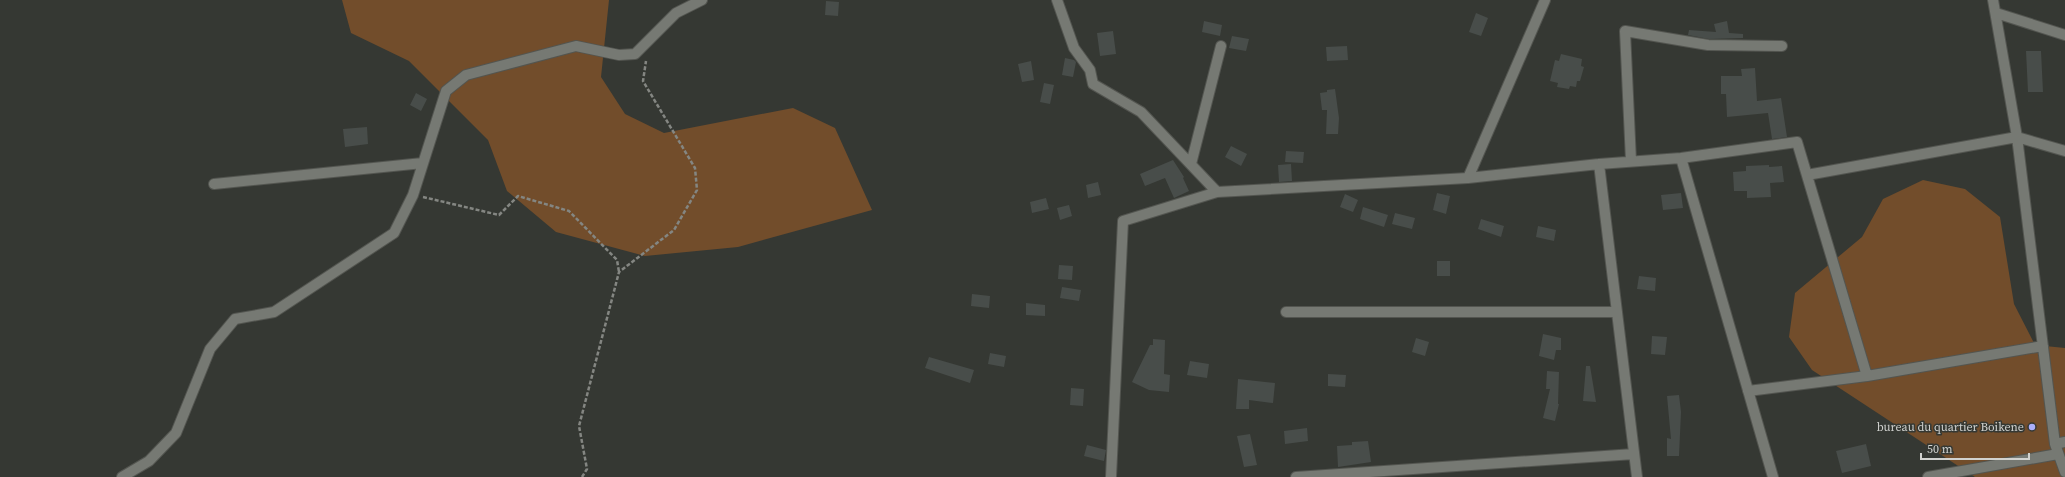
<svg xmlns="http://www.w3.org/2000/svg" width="2065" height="477" viewBox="0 0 2065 477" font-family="'Source Serif 4',serif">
	<rect width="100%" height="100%" fill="#353833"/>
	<path fill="#724d2b" d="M342 0H609L601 77 625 114 664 133 793 108 835 128 872 210 738 247 645 256 556 232 507 191 488 140 409 61 351 33Z
		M1923 180 1965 189 2000 217 2014 304 2035 345 2065 348V477H1975L1812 370 1789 337 1795 293 1862 237 1883 199Z"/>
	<path fill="#484d4a" d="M826 1 839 2 838 16 825 15Z
		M1476 13 1488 18 1481 36 1469 32Z
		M1204 21 1222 25 1220 36 1202 32Z
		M1727 21 1729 33 1743 34V38L1709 39 1688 35 1689 30 1716 32 1714 24Z
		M1113 31 1116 54 1100 56 1097 33Z
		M1232 36 1249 39 1246 51 1229 48Z
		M1347 46 1348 60 1327 61 1326 47Z
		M2026 51H2041L2043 92H2028Z
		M1561 54 1582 59 1581 66 1584 67 1580 81H1577L1576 87 1570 86 1569 89 1557 87 1558 83 1550 81 1555 60 1559 61Z
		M1065 58 1074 60 1076 62 1073 77 1062 75Z
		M1031 61 1034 80 1022 82 1018 64Z
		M1755 68 1757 101 1781 98 1787 137 1772 139 1768 113 1727 117 1726 94H1721V76H1742L1741 69Z
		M1044 83 1054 85 1050 104 1040 102Z
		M1335 89 1339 118 1338 134H1326L1327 110H1322L1320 93 1327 92V90Z
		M416 93 427 99 421 111 410 105Z
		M367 127 368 144 345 147 343 129Z
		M1231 146 1247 154 1241 166 1225 157Z
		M1286 151 1304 152 1303 163 1285 162Z
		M1173 160 1184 177 1183 178 1189 191 1174 198 1165 178 1145 186 1140 174Z
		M1291 164 1292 181 1279 182 1278 165Z
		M1769 165V167L1782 166 1784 182 1770 183 1771 197 1747 198V191H1734L1733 172 1746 171V166Z
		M1098 182 1101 195 1088 198 1086 185Z
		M1437 193 1450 196 1446 214 1433 210Z
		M1681 193 1683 208 1663 210 1661 195Z
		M1345 194 1358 200 1353 212 1340 207Z
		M1046 198 1049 209 1032 213 1030 202Z
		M1069 205 1072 216 1060 220 1057 208Z
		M1363 207 1388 215 1384 227 1360 219Z
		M1395 213 1415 218 1412 229 1392 224Z
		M1481 219 1504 226 1501 237 1478 229Z
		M1538 226 1556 230 1554 241 1536 237Z
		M1437 261H1450V276H1437Z
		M1059 265 1073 266 1072 280 1058 279Z
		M1639 276 1656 278 1655 291 1637 289Z
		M1062 287 1081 290 1079 301 1060 298Z
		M972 294 990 296 989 308 971 306Z
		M1026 303 1045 305V316L1026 315Z
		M1543 334 1561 338V350H1556L1554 360 1539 356Z
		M1652 336 1667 337 1665 355 1651 354Z
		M1416 338 1429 342 1425 356 1412 352Z
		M1153 339 1165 340 1164 374 1170 375 1169 392 1149 390 1132 382 1150 345H1153Z
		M990 353 1006 356 1004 367 988 364Z
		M929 357 974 370 970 383 925 368Z
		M1190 361 1209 364 1207 378 1187 375Z
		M1586 366H1590L1596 402 1583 401Z
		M1547 371 1559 372 1558 404H1559L1555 421 1543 418 1550 389H1546Z
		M1328 374 1346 375 1345 387 1328 386Z
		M1238 379 1275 383 1273 403 1249 400V409H1236Z
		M1071 388 1084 389 1083 406 1070 405Z
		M1679 395 1681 412 1679 456H1667V438L1671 439 1667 396Z
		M1307 428 1308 441 1285 444 1284 431Z
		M1250 434 1257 465 1244 467 1237 436Z
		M1368 441 1371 462 1338 467 1337 446 1352 445V442Z
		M1866 444 1871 466 1842 473 1836 451Z
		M1087 445 1106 450 1104 461 1084 456Z"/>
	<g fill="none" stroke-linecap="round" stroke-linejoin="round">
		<defs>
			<path id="minor" d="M1057 0 1074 48 1090 70 1093 84 1141 112 1217 192
				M1993 0 2017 137 2055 444 2065 472
				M1996 13 2065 35
				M1681 158 1773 477
				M1631 161 1625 31 1708 45 1782 46
				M1191 164 1221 46
				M1599 164 1637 477
				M1807 175 2017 137 2065 151
				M1468 178 1545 0
				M214 184 423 163
				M1286 312H1617
				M1748 391 1867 376 2043 346
				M2055 444 2065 442
				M122 477 149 461 176 433 210 349 235 319 274 312 394 233 413 195 446 91 466 75 576 46 619 55 635 54 676 13 702 0
				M1111 477 1123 221 1217 192 1468 178 1599 164 1681 158 1797 142 1867 376
				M1296 477 1634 454
				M1928 477 2058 454"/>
		</defs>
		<use href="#minor" stroke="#535550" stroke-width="12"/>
		<path stroke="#848682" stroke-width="2.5" stroke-dasharray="4 2" stroke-linecap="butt" d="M423 197 499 215 518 196 569 211 617 260 619 272
			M582 477 587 469 579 426 619 272 674 230 697 190 695 168 643 81 646 61"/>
		<use href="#minor" stroke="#767973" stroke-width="10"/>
	</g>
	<circle fill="#abaffb" stroke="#353833" stroke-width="1.5" cx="2032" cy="427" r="4"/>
	<g text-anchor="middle" stroke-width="3" stroke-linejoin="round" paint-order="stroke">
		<g font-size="12" fill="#d1d2cf" stroke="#353833" text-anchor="end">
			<text x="2024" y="431">bureau du quartier Boikene</text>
		</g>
	</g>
	<path d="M1921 453v6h108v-6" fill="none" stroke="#d1d2cf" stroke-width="2"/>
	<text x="1927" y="453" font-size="12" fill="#d1d2cf" stroke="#353833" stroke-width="3" paint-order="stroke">50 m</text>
</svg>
